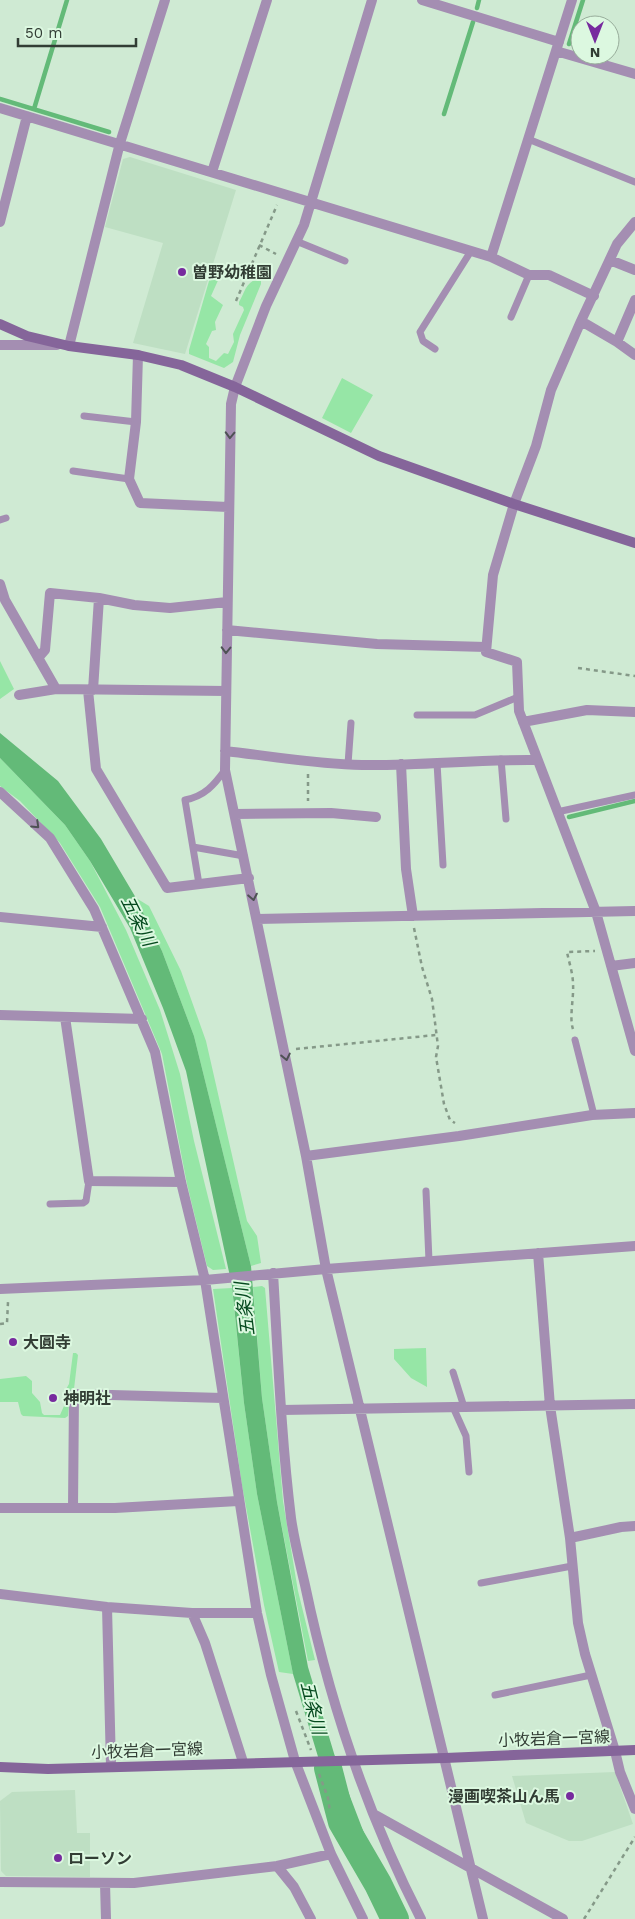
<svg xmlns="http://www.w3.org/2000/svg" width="635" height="1919" viewBox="0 0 635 1919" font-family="'Work Sans','Noto Sans JP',sans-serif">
	<rect width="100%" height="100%" fill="#cfead3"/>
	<path fill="#bedfc3" d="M130 157 236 190 185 354 133 343 163 243 105 227 123 159Z
		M615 1772 633 1824 582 1841H569L526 1823 512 1776Z
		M75 1790 77 1833H90V1877L6 1876 1 1871 0 1801 12 1792Z"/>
	<path fill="#96e6a6" d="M214 273 220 276 211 296 223 305 215 322 216 330 212 331 206 344 209 347V358L216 361 224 353 228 354 234 342 233 334 244 310 243 307 239 305V302C245 292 247 278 261 280V284L240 335 233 362 224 368 189 354V350L211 274Z
		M342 378 373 395 351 433 322 418Z
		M0 661 14 689 0 699Z
		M0 758 65 825 90 861 126 930 160 1010 180 1074 194 1141 226 1269 213 1270 207 1266 187 1184 162 1054 100 907 60 843 20 801 0 786Z
		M136 898 149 906 181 971 206 1041 247 1221 257 1236 261 1263 251 1266 194 1036 162 951Z
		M262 1286 265 1288 283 1501 298 1591 315 1660 308 1661 277 1502 262 1398 253 1287Z
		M232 1288 244 1403 257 1494 293 1674 279 1672 264 1605 242 1485 213 1289Z
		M426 1348 427 1387 411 1378 394 1359V1349Z
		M73 1353H76L78 1355 74 1389 70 1391 68 1416 65 1418 23 1416 21 1414 18 1402H0V1379L26 1376 32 1381V1393L40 1402 42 1413 44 1415H60L64 1406 65 1391 69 1384Z"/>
	<path fill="#63ba78" d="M0 733 58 781 101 839 136 898 162 951 194 1036 251 1266 262 1398 277 1502 308 1667 336 1760 364 1833 404 1919H386L319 1760 293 1674 257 1494 244 1403 232 1286 186 1071 163 1008 130 928 90 861 65 825 0 758Z"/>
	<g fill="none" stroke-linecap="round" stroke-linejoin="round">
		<path stroke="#63ba78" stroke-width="4.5" d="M477 8 479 0
			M569 44 583 0
			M0 99 109 132
			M34 109 67 0
			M444 114 473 22
			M569 817 635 801"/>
		<path stroke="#63ba78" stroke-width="28" d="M328 1768 342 1822 378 1884 395 1919"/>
		<path stroke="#859988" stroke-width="2.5" stroke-dasharray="4 4" stroke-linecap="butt" d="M259 245 276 254
			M236 301 277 205
			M578 668 635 676
			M308 774V801
			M414 928 422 967 432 999 438 1046 436 1057 444 1104 450 1120 455 1123
			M573 1029C569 1018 574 998 573 984 573 974 569 962 567 952L595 951
			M296 1049 436 1035
			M0 1324 7 1323 8 1302
			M296 1711 311 1750
			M319 1774 328 1798 330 1812
			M584 1919 635 1837"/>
		<path stroke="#a48eb2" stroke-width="7" d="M528 139 635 182
			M296 241 345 261
			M511 317 529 275
			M435 349 423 341 420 332 471 251
			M84 416 136 422
			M73 471 129 479
			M0 520 6 518
			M417 715H475L518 697
			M501 759 506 819
			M437 763 443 865
			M348 764 351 723
			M557 812 635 795
			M193 847 244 856
			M199 884 185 800C205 796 214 785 225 770
			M575 1040 594 1115
			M426 1191 429 1261
			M50 1204 83 1203 86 1201 89 1181
			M453 1372 464 1407
			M453 1407 466 1436 469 1472
			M481 1583 572 1566
			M495 1695 591 1675"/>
		<path stroke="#a48eb2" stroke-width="10" d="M372 0 304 225 266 306 235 387 231 404 225 770 306 1156 326 1269 483 1919
			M422 0 559 42
			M556 51 635 74
			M0 108 491 257 572 0
			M212 172 267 0
			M0 222 27 116
			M635 222 617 244 581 321 551 390 536 446 514 504 493 575 486 652 517 662 519 711 596 912 635 1051
			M491 257 529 275H549L594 296
			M610 260 635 270
			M581 321 617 342 635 355
			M617 342 635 300
			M0 345H57
			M69 346 120 143 165 0
			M138 355 136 422 129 479 140 503 228 507
			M0 584 5 600 56 689 226 691
			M227 630 377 644 486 647
			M38 658 45 650 50 593 99 598 134 605 170 608 227 602
			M88 690 96 769 167 888 249 878
			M93 690 99 598
			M19 695 56 689
			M523 722 587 710 635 712
			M225 751C270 756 316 764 362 765 420 766 479 759 537 760
			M401 764 406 869 413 916
			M0 792 50 838 94 909 155 1052 181 1182 205 1280 257 1613 271 1675 295 1761 331 1854 363 1919
			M235 814 331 813 376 817
			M0 917 102 927
			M257 919 635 911
			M611 966 635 963
			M0 1015 142 1019
			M65 1017 89 1181 181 1182
			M306 1156 459 1136 592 1115 635 1113
			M538 1253 550 1406 570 1538 578 1623 585 1654 615 1751 620 1772 635 1809
			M273 1273C278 1355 281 1437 291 1518 294 1540 300 1563 305 1585 329 1700 367 1814 421 1919
			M0 1289 205 1280 326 1269 635 1246
			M282 1410 635 1404
			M0 1508H115L238 1501
			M73 1508 74 1394 223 1398
			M570 1538 621 1527 635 1526
			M0 1594 107 1607 192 1613H257
			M107 1607 111 1766
			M192 1613 205 1643 243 1762
			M375 1815 563 1919
			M277 1866 294 1887 311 1919
			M0 1882 134 1883 277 1866 331 1854
			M105 1883 106 1919"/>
		<path stroke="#85659a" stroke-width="10" d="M0 324 27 336 69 346 138 355 181 365 235 387 379 456 514 504 635 543
			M0 1767 48 1769 445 1758 635 1750"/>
	</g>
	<defs><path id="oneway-chevron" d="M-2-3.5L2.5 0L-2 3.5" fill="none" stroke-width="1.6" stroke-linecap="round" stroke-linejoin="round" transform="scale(1.25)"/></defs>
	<g stroke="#4e5154">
		<use href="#oneway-chevron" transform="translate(230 435) rotate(92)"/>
		<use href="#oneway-chevron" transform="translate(226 650) rotate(91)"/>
		<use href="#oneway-chevron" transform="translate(36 825) rotate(44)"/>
		<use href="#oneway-chevron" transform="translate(253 897) rotate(79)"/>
		<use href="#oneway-chevron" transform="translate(286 1057) rotate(78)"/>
	</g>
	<g fill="#772b9e" stroke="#dcf8e0" stroke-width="2">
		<circle cx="182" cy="272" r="5"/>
		<circle cx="13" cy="1342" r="5"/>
		<circle cx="53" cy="1398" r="5"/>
		<circle cx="570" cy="1796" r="5"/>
		<circle cx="58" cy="1858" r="5"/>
	</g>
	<g text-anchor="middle" stroke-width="4" stroke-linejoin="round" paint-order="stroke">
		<g font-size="16" font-weight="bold" fill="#323d34" stroke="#dcf8e0" text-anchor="start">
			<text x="192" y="278">曽野幼稚園</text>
			<text x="23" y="1348">大圓寺</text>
			<text x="63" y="1404">神明社</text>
			<text x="560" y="1802" text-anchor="end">漫画喫茶山ん馬</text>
			<text x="68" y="1864">ローソン</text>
		</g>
		<g font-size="16" fill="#323d34" stroke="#dcf8e0">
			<text transform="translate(554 1738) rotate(-2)" y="6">小牧岩倉一宮線</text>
			<text transform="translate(147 1750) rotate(-2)" y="6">小牧岩倉一宮線</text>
		</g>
		<g font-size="18" font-style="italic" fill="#064a1f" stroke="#dcf8e0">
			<text transform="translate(138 921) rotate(63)" y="6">五条川</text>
			<text transform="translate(245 1309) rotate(-97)" y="6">五条川</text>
			<text transform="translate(313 1708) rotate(76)" y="6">五条川</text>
		</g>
	</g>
	<g transform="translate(595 40) rotate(180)"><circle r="24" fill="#dcf8e0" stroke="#98ad9b"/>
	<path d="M0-4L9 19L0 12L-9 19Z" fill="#772b9e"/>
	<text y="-8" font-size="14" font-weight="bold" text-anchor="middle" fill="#323d34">N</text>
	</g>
	<path d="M18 38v8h118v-8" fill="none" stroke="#323d34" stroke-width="2.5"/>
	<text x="25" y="38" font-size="15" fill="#323d34" stroke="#dcf8e0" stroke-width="4" paint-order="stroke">50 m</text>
</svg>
